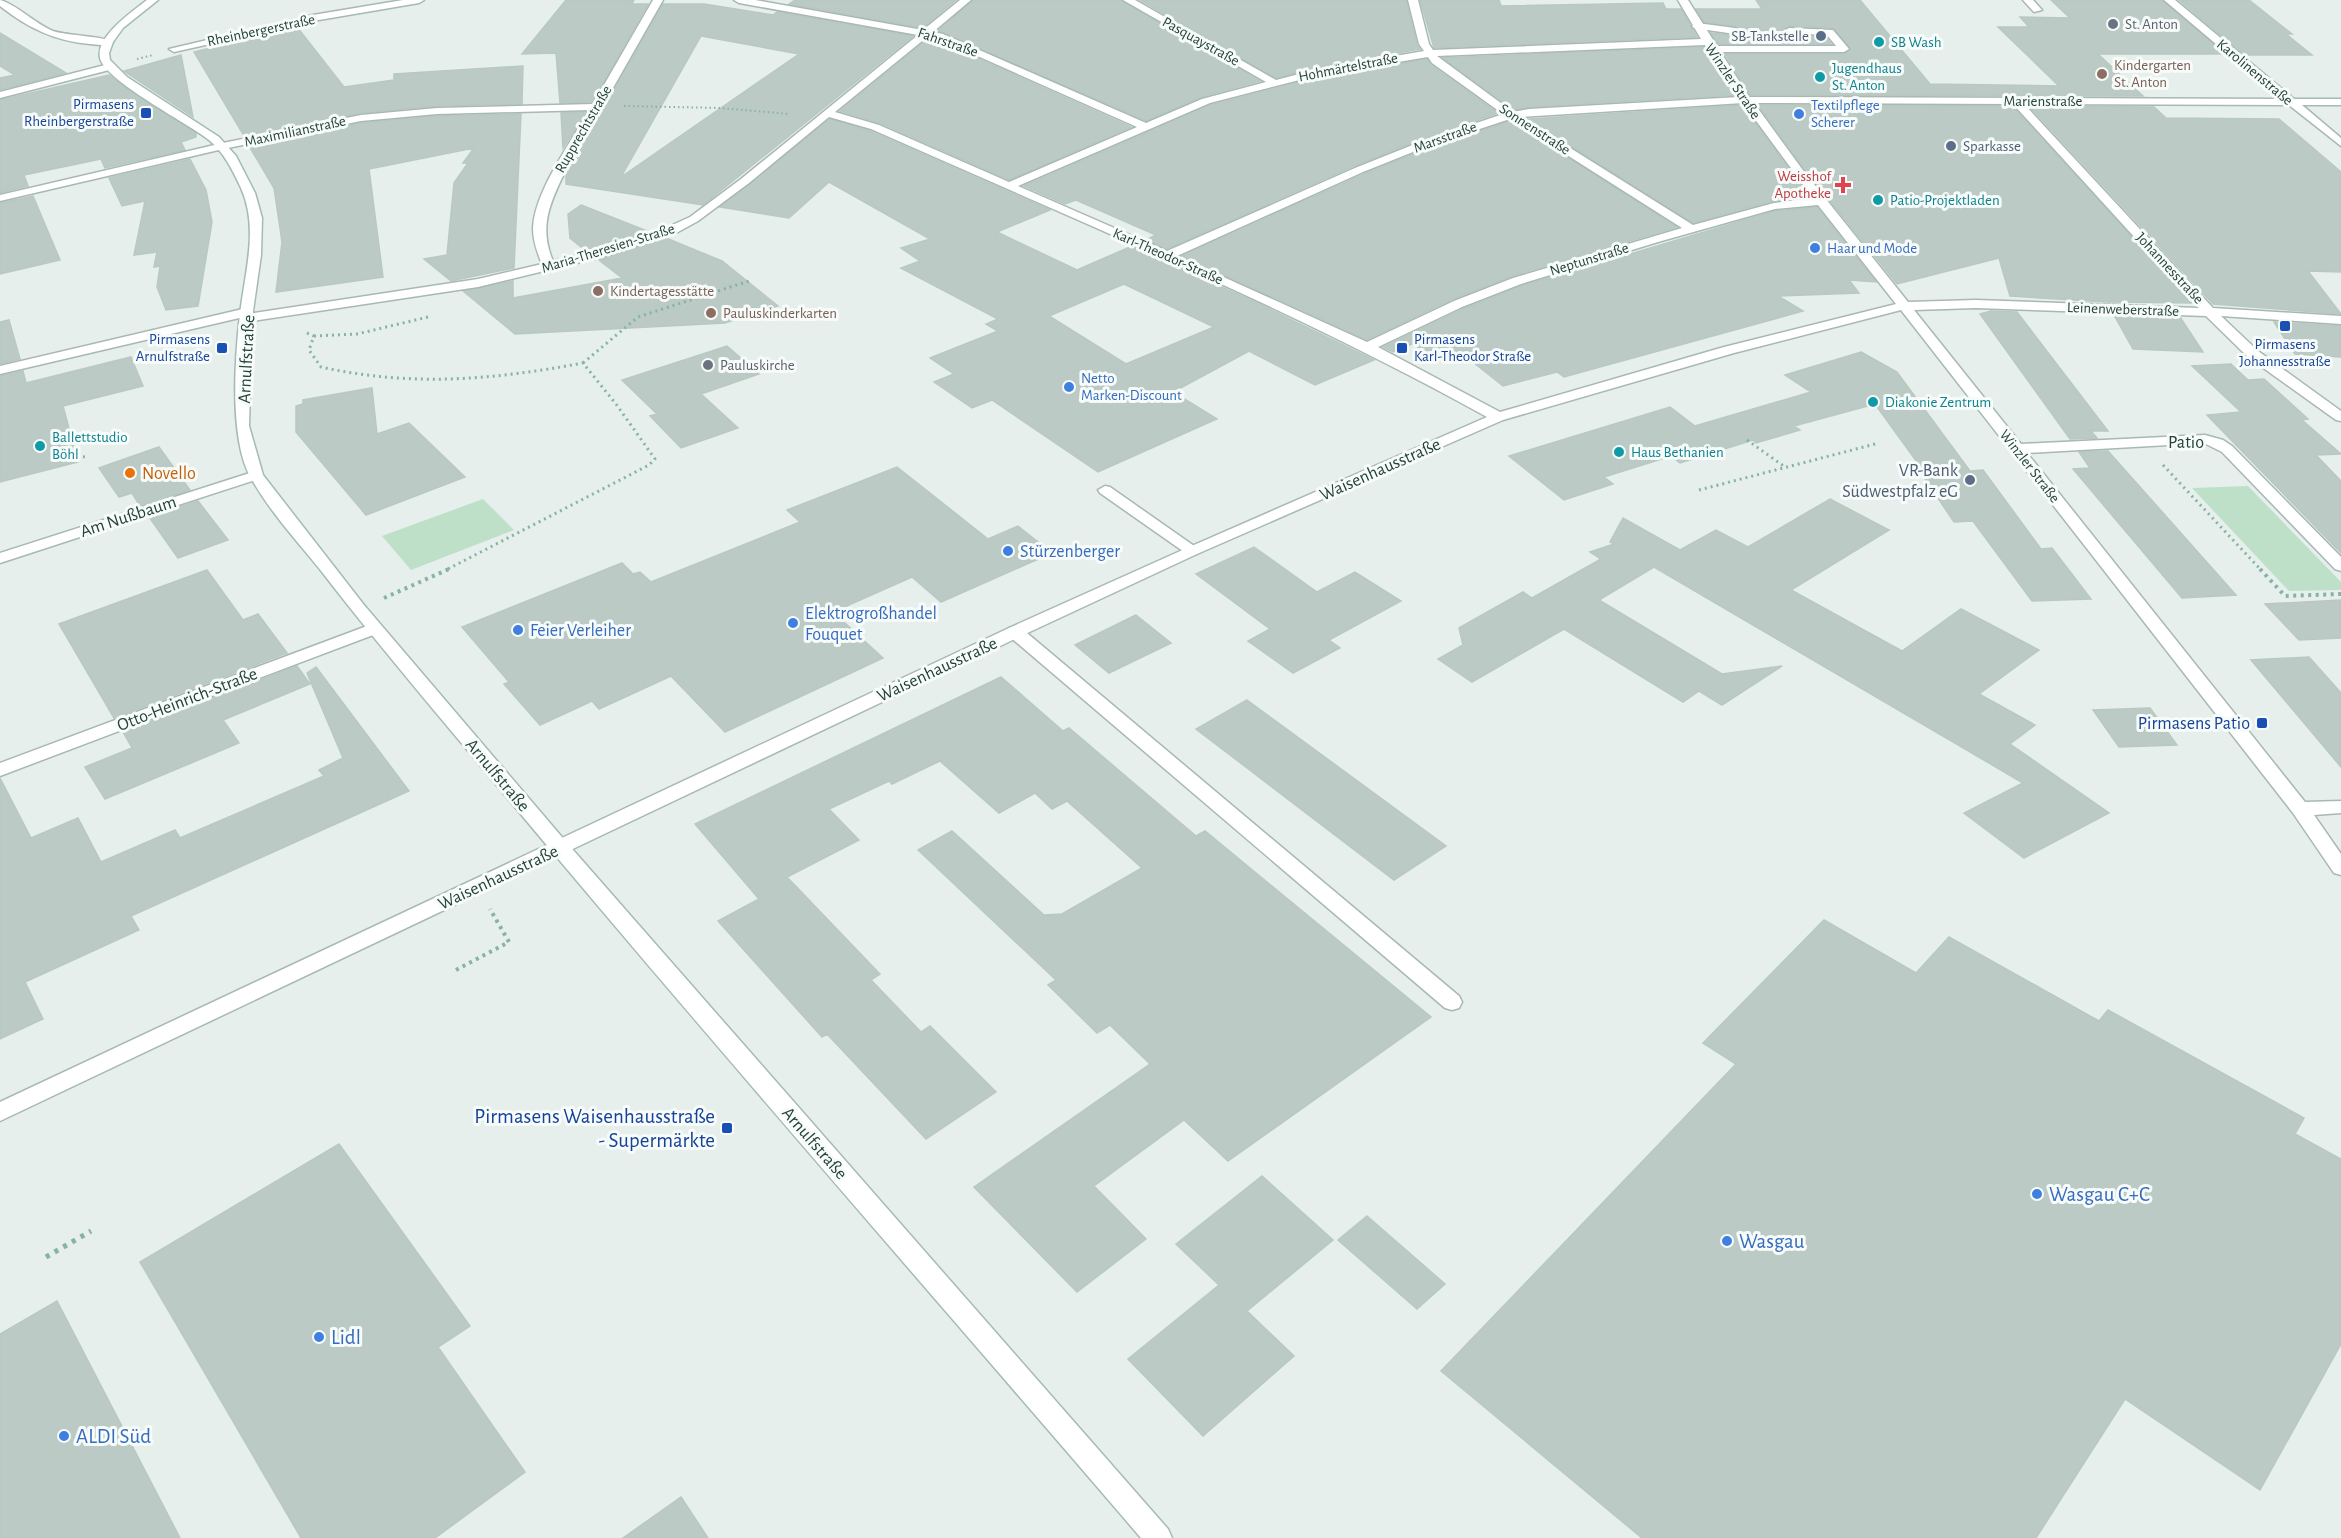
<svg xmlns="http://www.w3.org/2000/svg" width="2341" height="1538" viewBox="0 0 2341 1538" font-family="'Alegreya Sans',sans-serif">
	<rect width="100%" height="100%" fill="#e6efeb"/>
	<path fill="#bfe0c8" d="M2248 486 2341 582V590L2289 591 2192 488Z
		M483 499 514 530 411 570 382 536Z"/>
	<path fill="#bbcac4" stroke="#b8c9c2" stroke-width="1.5" fill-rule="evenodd" d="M566 0H634L632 4H648L592 102 560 103 556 53 522 54Z
		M795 0H956L922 28 789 4Z
		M973 0H1121L1260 81 1201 97 1146 121 938 31Z
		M1140 0H1406L1417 45 1420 49 1314 68 1276 78Z
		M1420 0H1499L1501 6 1663 3 1666 9H1681L1697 37 1434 48Z
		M1756 0H1860L1930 84 2059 86 1998 27H2029L2020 17 2070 18 2051 0H2162L2225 54H2098L2143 96 1750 95 1725 54H1844L1851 49 1833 28 1789 26 1782 31 1784 35 1826 37 1831 44H1718L1711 33 1735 36 1742 30 1735 26 1704 22 1696 9H1762Z
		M2179 0H2249L2292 34H2286L2312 55H2244Z
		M663 4H704L773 15 777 12 913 36 703 205 566 184V175ZM701 36 799 54 621 177Z
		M297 27 344 87 394 80V74L523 66 522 104 437 106 361 113 244 136 194 52Z
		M0 33 23 47 66 73 0 90V78L15 75 0 66Z
		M928 39 936 40 1131 127 1009 180 880 123 840 111Z
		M1704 47 1735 95 1529 107 1514 110 1443 58Z
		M181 55 193 117 124 71Z
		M1427 59 1431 65 1498 113 1419 140 1354 166 1167 249 1146 240 1156 235 1076 200 1065 204 1024 186 1211 105 1315 78Z
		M109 75 130 91 196 133V137L181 142 185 150 105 168 101 159 24 175 28 186 0 193V100Z
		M1742 105 1809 196 1773 201 1693 223 1528 119Z
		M1758 105 2012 106 2192 303 2106 302 2010 296 1999 258 1897 284 1804 168Z
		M2029 106 2154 107 2166 118 2279 119 2341 172V272L2308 271 2341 314 2213 304Z
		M585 112 580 122 563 148 561 113Z
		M521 114 514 268 451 281 424 259 447 255 454 183 468 163H463L474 148 369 169 383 277 276 292 282 242 274 188 249 146 361 123 437 116Z
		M830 119 870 131 1050 210 997 232 1077 270 1132 246 1259 304 1374 360 1315 385 1249 351 1173 392 1217 419 1098 472 992 400 972 408 934 382 954 374 930 358 998 331 986 324 998 319 901 268 920 261 901 248 930 239 829 182 789 218 720 207ZM1124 284 1145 294 1214 327 1126 364 1049 316Z
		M1510 121 1677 227 1512 276 1453 299 1367 340 1182 256 1364 174 1429 148Z
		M190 159 206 190 212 222 198 306 166 310 157 287 160 266 154 267 157 252 134 255 145 201 122 206 109 178Z
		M33 196 60 260 0 274V203Z
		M581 205 647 231 586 251 570 238 568 214Z
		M1817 207 1876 282 1849 280 1859 293 1778 296 1803 311 1564 377 1557 372 1503 386 1459 351 1440 359 1412 344 1393 352 1383 347 1463 309 1522 286 1775 211Z
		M666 238 722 261 778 306 725 323 515 334 463 291 513 281V298L622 278 599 260Z
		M1991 311 2017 312 2108 431H2091L2097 438 2070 439 1980 314Z
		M2114 315 2180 317 2203 352 2133 349Z
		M9 320 20 359 0 364V322Z
		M2274 322 2341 326V357L2295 354Z
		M727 346 759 374 701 394 738 428 681 448 650 416 657 414 622 380Z
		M1861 352 1897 372 1970 471 1983 470 2041 549 2052 548 2091 599 2032 601 1973 521 1954 522 1921 473H1925L1875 404 1794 426 1800 430 1756 443 1753 440 1680 463 1671 456 1604 477 1613 484 1564 500 1509 456 1670 407 1695 426 1811 392 1785 375Z
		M131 357 143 386 63 406 78 462 0 482V376L23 371 26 383Z
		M2231 364 2248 380 2264 379 2308 419 2302 420 2341 454 2316 455 2341 481V553L2207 415 2241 412 2192 366Z
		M372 388 377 434 409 423 465 477 366 515 296 432V406L303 404V400Z
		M159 447 190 490 140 506 132 493 119 497 99 468Z
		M2108 451 2236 595 2182 598 2073 469 2090 468 2079 452Z
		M897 467 988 539 1018 526 1052 553 941 602 912 577 833 612 883 658 725 732 671 676 599 709 592 701 540 725 504 684 509 682 462 627 622 563 633 574 640 572 651 582 800 522 787 510Z
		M1830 499 1889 530 1791 590 1902 651 1961 609 2039 650 1979 694 2035 725 2010 744 2109 813 2024 858 1964 813 2023 783 1654 567 1599 600 1722 674 1782 666 1722 705 1699 691 1683 702 1564 629 1472 682 1438 659 1463 645 1459 628 1523 592 1532 598 1601 559 1590 552 1614 544 1610 542 1623 518 1680 550 1716 530 1748 547Z
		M198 501 228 540 178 558 149 517Z
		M1254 547 1317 592 1355 572 1401 601 1329 640 1340 648 1293 673 1248 641 1270 629 1196 574Z
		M207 570 243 620 258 614 287 653 114 718 59 624Z
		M2341 600V638L2299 640 2265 604Z
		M1136 615 1171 643 1109 673 1075 645Z
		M2309 657 2341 693V767L2251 660Z
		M297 666 310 684 223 720 239 743 105 799 85 767 132 748 123 732Z
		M316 667 409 791 131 916 139 930 25 982 43 1019 0 1039V778L31 838 78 818 101 862 175 830 180 838 324 776 319 770 343 758 307 673Z
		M1001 677 1063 731 1069 728 1196 836 1205 831 1431 1017 1228 1161 1184 1120 1094 1186 1146 1239 1077 1292 974 1187 1150 1064 1110 1025 1097 1033 1048 985 1056 980 918 850 952 831 1044 915 1062 914 1142 868 1067 801 1052 809 1035 793 999 813 940 761 892 784 889 781 829 809 859 840 787 877 880 974 871 980 921 1032 930 1026 996 1092 926 1139 827 1034 822 1037 718 921 759 899 695 824Z
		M1247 700 1446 846 1394 880 1196 729Z
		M2150 708 2177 745 2119 747 2093 710Z
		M1824 920 1916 973 1949 937 2099 1021 2108 1010 2304 1118 2295 1134 2341 1159V1344L2260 1490 2125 1399 2036 1538H1642L1441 1371 1736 1064 1703 1043Z
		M339 1144 470 1326 438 1347 525 1472 435 1538H301L140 1262Z
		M1262 1176 1333 1240 1247 1311 1294 1356 1203 1436 1128 1359 1219 1285 1176 1244Z
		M1367 1216 1445 1284 1417 1309 1338 1240Z
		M57 1301 180 1538H0V1334Z
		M681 1497 708 1538H623Z"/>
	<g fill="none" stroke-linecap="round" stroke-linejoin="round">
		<defs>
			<path id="lane" d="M2023 0H2033L2042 10 2034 12Z
				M1697 23 1735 28 1740 31 1735 34 1694 28 1692 26Z
				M1789 28 1833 30 1849 49 1844 52H1712L1707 49 1712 46H1836L1827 35 1786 33 1784 31Z
				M247 308 252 309 253 312 252 315 0 374V366Z
				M1105 486 1110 487 1197 548 1200 551 1197 554H1187L1100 493 1098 490Z
				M1015 627 1021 628 1459 996 1462 1002 1459 1008 1452 1010 1445 1008 1009 636 1007 632 1009 628Z"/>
			<path id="street" d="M0 0C14 3 36 24 53 31 68 36 104 36 113 42 107 46 98 45 90 44 55 41 28 28 0 6Z
				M403 0H424L419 3 313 21 174 52 169 49 313 15Z
				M653 0H663L564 174C549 204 539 229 553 261L594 251 670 226 690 217 741 179 918 35 739 3 734 0H755L923 30 960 0H971L933 32 943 34 1146 123 1202 99 1266 82 1123 0H1135L1276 80 1314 70 1424 51 1419 44 1408 0H1418L1429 44 1433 50 1701 39 1678 0H1688L1749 97 2281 99 2164 0H2175L2294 99H2341V105H2302L2341 138V146L2289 105 2024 104 2213 308 2341 316V324L2221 316 2258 351 2341 411V421L2336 420 2248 357 2206 316 1976 308 1914 310 2021 444 2205 435 2223 440 2232 446 2341 557V571L2335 569 2222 452 2204 443 2027 453 2305 802 2341 801V813L2314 815 2341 854V875L2334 873 2293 813 1901 310 1734 353 1503 420 1197 554 1021 636 0 1121V1102L1009 628 1187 548 1487 417C1289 307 1078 221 871 129L829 117 749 183 698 221 678 232 602 257 478 287 246 322 240 318 241 315 478 279 542 264C537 252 533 241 533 228 535 190 571 143 589 110L437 114 361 121 223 149 0 201V195L223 143 361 115 437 108 593 104ZM927 37 937 38 1137 127 1009 182 879 125 835 112ZM1705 45 1739 97 1529 109 1513 112 1437 56ZM1428 57 1432 63 1503 114 1420 142 1355 168 1167 251 1018 186 1210 103 1315 76ZM1743 103 1813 198 1774 203 1693 225 1521 117ZM1754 103 2013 104 2199 308 1976 300 1908 302 1802 169ZM1510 119 1682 228 1513 278 1454 301 1367 342 1177 256 1363 172 1428 146ZM1818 205 1896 304 1724 347 1500 412 1378 347 1462 307 1521 284 1658 242 1775 209Z
				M109 64 113 65V69L0 98V92Z
				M256 471 261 472 263 475 261 478 0 563V553Z
				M375 623 383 628 381 632 0 776V763Z"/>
			<path id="secondary" d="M147 0H158L123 28 113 42 109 53 110 60 127 77 219 137 236 156 255 193 262 218 261 255 252 318 249 426 263 475 364 605 567 843 1168 1529 1172 1538H1141C930 1292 716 1048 509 800 446 724 382 650 322 572 298 542 270 512 251 478 229 439 235 358 240 314 245 272 259 228 241 188 233 171 224 152 209 140 188 123 105 81 100 58 95 37 133 11 147 0Z"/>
		</defs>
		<use href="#lane" stroke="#a8b8b2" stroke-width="3"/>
		<use href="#street" stroke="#a8b8b2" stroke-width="3"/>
		<use href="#secondary" stroke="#a4bbb3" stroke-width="3"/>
		<path stroke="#86b3a5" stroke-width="2" stroke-dasharray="1.5 3" stroke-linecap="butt" d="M137 59 153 55
			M624 106 720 108 790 114"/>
		<path stroke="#86b3a5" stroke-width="3" stroke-dasharray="2 4" stroke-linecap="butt" d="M307 333 314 336 309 350 321 367C412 387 492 380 583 363L616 404 655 459 649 465 446 570
			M314 336 357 334 428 317
			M583 363 638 317 752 280
			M1747 440 1785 467
			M77 456 86 457
			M2163 465 2261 570
			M1699 490 1879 443"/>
		<path stroke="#86b3a5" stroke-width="4" stroke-dasharray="3 4.5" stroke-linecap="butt" d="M2260 569 2285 596 2341 594
			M384 598 449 569
			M456 970 509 942 490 909"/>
		<path stroke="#86b3a5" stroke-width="5" stroke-dasharray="4 6" stroke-linecap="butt" d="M46 1257 91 1231"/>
		<use href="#lane" fill="#fff" fill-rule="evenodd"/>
		<use href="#street" fill="#fff" fill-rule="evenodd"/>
		<use href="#secondary" fill="#fff" fill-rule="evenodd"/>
	</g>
	<g fill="#6b7280" stroke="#f7fbf9" stroke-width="2">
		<circle cx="2113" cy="24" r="6"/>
		<circle cx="708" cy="365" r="6"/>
	</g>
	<g fill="#5c6f8a" stroke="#f7fbf9" stroke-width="2">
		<circle cx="1821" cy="36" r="6"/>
		<circle cx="1951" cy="146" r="6"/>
		<circle cx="1970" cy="480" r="6"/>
	</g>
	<g fill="#0f9aa8" stroke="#f7fbf9" stroke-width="2">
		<circle cx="1879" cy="42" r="6"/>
		<circle cx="1820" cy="77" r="6"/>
		<circle cx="1878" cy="200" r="6"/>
		<circle cx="1873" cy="402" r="6"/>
		<circle cx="40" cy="446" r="6"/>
		<circle cx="1619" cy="452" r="6"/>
	</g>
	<g fill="#8d6e63" stroke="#f7fbf9" stroke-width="2">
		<circle cx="2102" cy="74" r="6"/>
		<circle cx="598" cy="291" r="6"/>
		<circle cx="711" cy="313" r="6"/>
	</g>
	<g fill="#1a4fb4" stroke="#f7fbf9" stroke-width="2">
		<rect x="140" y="107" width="12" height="12" rx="3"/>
		<rect x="2279" y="320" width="12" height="12" rx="3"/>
		<rect x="216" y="342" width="12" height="12" rx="3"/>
		<rect x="1396" y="342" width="12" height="12" rx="3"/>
		<rect x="2256" y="717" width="12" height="12" rx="3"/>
		<rect x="721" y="1122" width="12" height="12" rx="3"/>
	</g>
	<g fill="#3f7fe0" stroke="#f7fbf9" stroke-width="2">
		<circle cx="1799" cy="114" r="6"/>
		<circle cx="1815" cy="248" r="6"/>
		<circle cx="1069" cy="387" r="6"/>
		<circle cx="1008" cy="551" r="6"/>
		<circle cx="793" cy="623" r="6"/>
		<circle cx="518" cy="630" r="6"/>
		<circle cx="2037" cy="1194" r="6"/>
		<circle cx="1727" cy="1241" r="6"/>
		<circle cx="319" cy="1337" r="6"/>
		<circle cx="64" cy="1436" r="6"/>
	</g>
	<path fill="#e0444e" stroke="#f7fbf9" stroke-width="2" d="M1840 176h6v6h6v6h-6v6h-6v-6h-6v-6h6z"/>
	<circle fill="#e8710a" stroke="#f7fbf9" stroke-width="2" cx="130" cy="473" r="6"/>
	<g text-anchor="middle" stroke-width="6" stroke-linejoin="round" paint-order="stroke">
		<g font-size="15" fill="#5b616d" stroke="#f7fbf9" text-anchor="start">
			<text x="2125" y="29">St. Anton</text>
			<text x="720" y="370">Pauluskirche</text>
		</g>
		<g font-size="15" fill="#24423a" stroke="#f7fbf9">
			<text transform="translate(261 30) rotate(-12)" y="5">Rheinbergerstraße</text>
			<text transform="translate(1201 41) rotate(29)" y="5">Pasquaystraße</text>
			<text transform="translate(948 42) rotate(19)" y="5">Fahrstraße</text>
			<text transform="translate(1348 67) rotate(-11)" y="5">Hohmärtelstraße</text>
			<text transform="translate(2255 72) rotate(40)" y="5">Karolinenstraße</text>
			<text transform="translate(1733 81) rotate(56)" y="5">Winzler Straße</text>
			<text x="2043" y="106">Marienstraße</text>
			<text transform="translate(583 129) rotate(-60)" y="5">Rupprechtstraße</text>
			<text transform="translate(1535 129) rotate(33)" y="5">Sonnenstraße</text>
			<text transform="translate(295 131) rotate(-12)" y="5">Maximilianstraße</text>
			<text transform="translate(1445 137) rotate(-20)" y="5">Marsstraße</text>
			<text transform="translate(608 248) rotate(-17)" y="5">Maria-Theresien-Straße</text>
			<text transform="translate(1168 256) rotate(24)" y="5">Karl-Theodor-Straße</text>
			<text transform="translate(1589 259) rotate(-17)" y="5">Neptunstraße</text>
			<text transform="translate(2170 268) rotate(47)" y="5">Johannesstraße</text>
			<text transform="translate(2123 309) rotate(2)" y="5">Leinenweberstraße</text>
			<text transform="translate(2030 466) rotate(52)" y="5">Winzler Straße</text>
		</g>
		<g font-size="15" fill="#4e5e75" stroke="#f7fbf9" text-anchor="end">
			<text x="1809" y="41">SB-Tankstelle</text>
			<text x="1963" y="151" text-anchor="start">Sparkasse</text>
		</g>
		<g font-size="15" fill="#0d838f" stroke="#f7fbf9" text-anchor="start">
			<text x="1891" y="47">SB Wash</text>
			<text x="1832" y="73">Jugendhaus<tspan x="1832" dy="17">St. Anton</tspan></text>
			<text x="1890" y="205">Patio-Projektladen</text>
			<text x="1885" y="407">Diakonie Zentrum</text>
			<text x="52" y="442">Ballettstudio<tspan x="52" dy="17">Böhl</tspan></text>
			<text x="1631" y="457">Haus Bethanien</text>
		</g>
		<g font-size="15" fill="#785e54" stroke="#f7fbf9" text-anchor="start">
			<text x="2114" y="70">Kindergarten<tspan x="2114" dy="17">St. Anton</tspan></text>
			<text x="610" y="296">Kindertagesstätte</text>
			<text x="723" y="318">Pauluskinderkarten</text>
		</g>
		<g font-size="15" fill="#164399" stroke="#f7fbf9" text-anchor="end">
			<text x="134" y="109">Pirmasens<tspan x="134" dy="17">Rheinbergerstraße</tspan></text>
			<text x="210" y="344">Pirmasens<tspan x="210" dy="17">Arnulfstraße</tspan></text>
			<text x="1414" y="344" text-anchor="start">Pirmasens<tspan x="1414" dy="17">Karl-Theodor Straße</tspan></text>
			<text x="2285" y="349" text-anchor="middle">Pirmasens<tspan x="2285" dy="17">Johannesstraße</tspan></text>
		</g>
		<g font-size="15" fill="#366cbe" stroke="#f7fbf9" text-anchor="start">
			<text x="1811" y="110">Textilpflege<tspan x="1811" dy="17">Scherer</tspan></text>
			<text x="1827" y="253">Haar und Mode</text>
			<text x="1081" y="383">Netto<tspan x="1081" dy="17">Marken-Discount</tspan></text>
		</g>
		<g font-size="15" fill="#be3a42" stroke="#f7fbf9" text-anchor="end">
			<text x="1831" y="181">Weisshof<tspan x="1831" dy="17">Apotheke</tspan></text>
		</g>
		<g font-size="18" fill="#24423a" stroke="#f7fbf9">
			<text transform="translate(246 359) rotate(-87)" y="6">Arnulfstraße</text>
			<text x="2186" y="448">Patio</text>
			<text transform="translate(1380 469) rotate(-24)" y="6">Waisenhausstraße</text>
			<text transform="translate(128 516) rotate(-18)" y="6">Am Nußbaum</text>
			<text transform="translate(937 669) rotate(-25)" y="6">Waisenhausstraße</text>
			<text transform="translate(187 699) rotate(-21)" y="6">Otto-Heinrich-Straße</text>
			<text transform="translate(498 775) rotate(50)" y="6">Arnulfstraße</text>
			<text transform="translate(498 877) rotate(-25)" y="6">Waisenhausstraße</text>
			<text transform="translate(815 1143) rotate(49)" y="6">Arnulfstraße</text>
		</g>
		<g font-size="18" fill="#4e5e75" stroke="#f7fbf9" text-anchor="end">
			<text x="1958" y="476">VR-Bank<tspan x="1958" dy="21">Südwestpfalz eG</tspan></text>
		</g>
		<g font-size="18" fill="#c56008" stroke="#f7fbf9" text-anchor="start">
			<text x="142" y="479">Novello</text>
		</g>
		<g font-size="18" fill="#366cbe" stroke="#f7fbf9" text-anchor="start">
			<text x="1020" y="557">Stürzenberger</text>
			<text x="805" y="619">Elektrogroßhandel<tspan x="805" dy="21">Fouquet</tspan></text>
			<text x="530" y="636">Feier Verleiher</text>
		</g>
		<g font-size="18" fill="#164399" stroke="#f7fbf9" text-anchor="end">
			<text x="2250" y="729">Pirmasens Patio</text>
		</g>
		<g font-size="21" fill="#164399" stroke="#f7fbf9" text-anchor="end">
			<text x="715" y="1123">Pirmasens Waisenhausstraße<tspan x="715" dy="24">- Supermärkte</tspan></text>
		</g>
		<g font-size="21" fill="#366cbe" stroke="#f7fbf9" text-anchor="start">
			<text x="2049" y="1201">Wasgau C+C</text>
			<text x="1739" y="1248">Wasgau</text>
			<text x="331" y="1344">Lidl</text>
			<text x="76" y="1443">ALDI Süd</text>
		</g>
	</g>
</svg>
